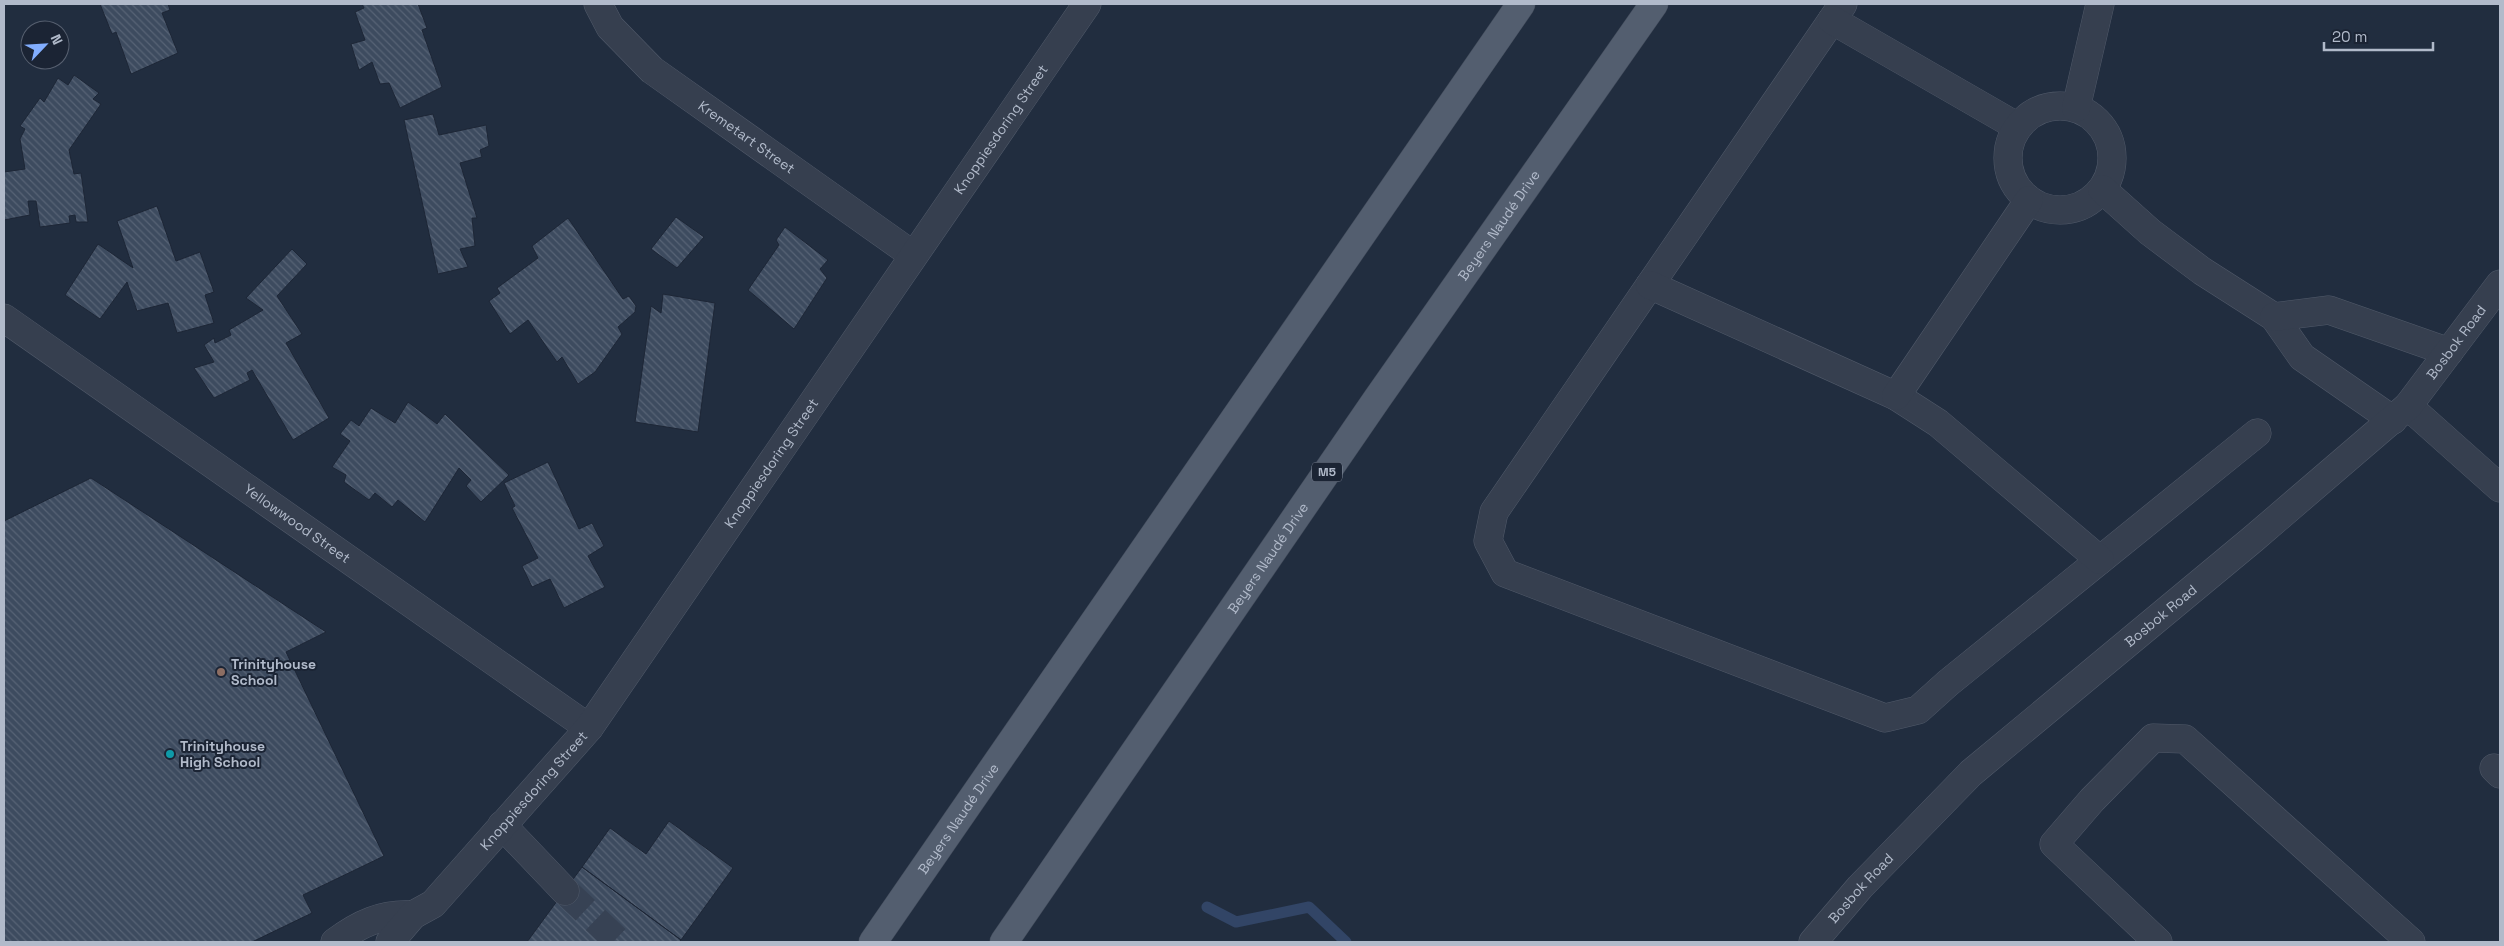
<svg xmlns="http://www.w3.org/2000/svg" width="2504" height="946" viewBox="0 0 2504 946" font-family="'Space Grotesk',sans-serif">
	<defs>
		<pattern id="building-back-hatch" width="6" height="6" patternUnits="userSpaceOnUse" patternTransform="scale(1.25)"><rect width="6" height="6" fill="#3d4b5f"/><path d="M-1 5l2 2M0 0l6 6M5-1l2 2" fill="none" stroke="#576375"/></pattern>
	</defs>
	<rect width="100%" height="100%" fill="#212d3f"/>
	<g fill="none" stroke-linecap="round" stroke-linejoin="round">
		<path stroke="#324566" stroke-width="11" d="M1207 907 1236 922 1309 907 1346 942"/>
	</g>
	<path fill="url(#building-back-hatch)" stroke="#1d2636" d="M100 4H168L170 10 162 13 178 53 131 74 116 32 112 34Z
		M362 4H418L427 28 422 30 442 87 400 108 389 83 380 84 372 62 359 70 351 44 365 40 355 12 364 8Z
		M74 75 99 93 93 99 101 104 69 150 74 174 81 173 88 222H76L75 215 69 216 70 223 40 227 36 201H28L30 215 4 220V172L25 169 20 139 25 129 20 126 40 98 44 102 58 78 68 85Z
		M433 114 439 135 486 125 489 146 480 150 482 157 460 163 477 218H472L475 246 460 249 468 267 438 274 404 120Z
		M157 206 176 261 200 252 214 292 205 295 214 323 177 333 168 303 137 311 127 282 100 319 65 295 98 244 133 268 117 221Z
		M676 217 704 237 677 268 651 249Z
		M568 218 623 299 629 296 636 306 635 312 618 327 622 334 595 372 578 384 562 357 557 362 528 320 510 334 489 301 500 293 497 288 538 258 532 246Z
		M785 227 828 260 820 269 827 278 794 329 748 290 779 245 776 240Z
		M292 249 307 264 277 296 302 334 286 343 329 418 293 440 252 370 247 373 250 380 214 398 194 368 214 362 204 345 214 338 215 343 231 335 229 330 263 310 246 298Z
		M663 294 715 303 698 432 635 422 651 306 661 313Z
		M408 402 437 424 445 414 509 475 481 502 466 486 471 480 459 468 425 522 398 500 392 507 375 493 369 500 344 482 346 475 332 467 350 441 340 434 351 420 359 426 371 408 395 423Z
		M548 462 579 529 592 523 604 546 588 556 605 587 564 608 550 579 532 587 522 566 538 558 512 508 515 506 504 483Z
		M91 478 326 632 286 652 384 856 303 895 312 913 252 942H4V521Z
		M669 821 733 868 681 940 582 867 610 828 646 854Z
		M582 867 681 940 679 942H527Z"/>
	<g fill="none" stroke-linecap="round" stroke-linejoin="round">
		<path stroke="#374254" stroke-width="28" stroke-dasharray="28 14" stroke-linecap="butt" d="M565 891 619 942"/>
		<defs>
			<g id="minor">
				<path id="s1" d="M598 4 610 27 652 70 913 255"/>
				<path d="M1843 4 1494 512 1488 541 1505 573 1885 718 1918 710 1948 683 2257 433"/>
				<path d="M1832 20 2018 127"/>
				<circle cx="2060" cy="158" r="52"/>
				<path d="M2076 108 2100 4"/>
				<path d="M2102 189 2150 232 2202 271 2274 317 2302 357 2393 420"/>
				<path d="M1650 285 1896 396 1938 423 2100 560"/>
				<path d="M2274 317 2329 310 2449 352"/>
				<path id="s2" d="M4 318 589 728"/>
				<path d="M1896 396 2029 200"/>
				<path d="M2408 406 2500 488"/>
				<path d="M2494 768 2500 774"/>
				<path d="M502 825 565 891"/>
				<path d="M335 942C359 924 382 913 413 915"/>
				<path id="s3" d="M390 942 413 915 433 904 589 728 1087 4"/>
				<path id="s4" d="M1813 942 1860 887 1971 773 2253 539 2408 406 2500 284"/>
				<path d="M2158 942 2054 844 2092 800 2153 738 2185 739 2411 942"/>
			</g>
			<g id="major">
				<path id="s5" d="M873 942 1521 4"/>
				<path id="s6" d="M1004 942 1377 399 1654 4"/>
			</g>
		</defs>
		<use href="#minor" stroke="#515a6a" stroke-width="29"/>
		<use href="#major" stroke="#3f4858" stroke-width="29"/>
		<use href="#minor" stroke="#363f4f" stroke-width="28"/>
		<use href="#major" stroke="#535e6f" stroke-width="28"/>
	</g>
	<circle fill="#8d6e63" stroke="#1b2434" stroke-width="2" cx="221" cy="672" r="5"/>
	<circle fill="#0f9aa8" stroke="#1b2434" stroke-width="2" cx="170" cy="754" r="5"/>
	<g text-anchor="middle" stroke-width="4" stroke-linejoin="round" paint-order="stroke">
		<rect fill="#1b2434" stroke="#848d9d" stroke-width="1" x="1312" y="462.5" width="30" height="19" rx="4"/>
		<g font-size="12" font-weight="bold" fill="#b1baca">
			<text x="1327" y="476">M5</text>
		</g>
		<g font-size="14" fill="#b1baca" stroke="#1b2434">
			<text dy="5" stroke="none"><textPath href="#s3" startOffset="1020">Knoppiesdoring Street</textPath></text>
			<text dy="5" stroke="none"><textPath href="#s1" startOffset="202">Kremetart Street</textPath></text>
			<text dy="5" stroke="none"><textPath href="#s6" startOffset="871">Beyers Naudé Drive</textPath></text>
			<text dy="5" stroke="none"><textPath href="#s4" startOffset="882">Bosbok Road</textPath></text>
			<text dy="5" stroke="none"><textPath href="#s3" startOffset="615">Knoppiesdoring Street</textPath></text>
			<text dy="5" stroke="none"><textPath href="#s2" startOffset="358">Yellowwood Street</textPath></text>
			<text dy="5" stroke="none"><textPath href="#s6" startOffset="466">Beyers Naudé Drive</textPath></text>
			<text dy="5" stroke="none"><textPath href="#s4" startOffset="478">Bosbok Road</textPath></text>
			<text dy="5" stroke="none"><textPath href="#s3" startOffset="210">Knoppiesdoring Street</textPath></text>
			<text dy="5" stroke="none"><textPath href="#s5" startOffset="150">Beyers Naudé Drive</textPath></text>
			<text dy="5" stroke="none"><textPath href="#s4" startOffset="72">Bosbok Road</textPath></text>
		</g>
		<g font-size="14" font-weight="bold" fill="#b1baca" stroke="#1b2434" text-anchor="start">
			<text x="231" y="669">Trinityhouse<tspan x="231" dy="16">School</tspan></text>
			<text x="180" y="751">Trinityhouse<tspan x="180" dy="16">High School</tspan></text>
		</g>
	</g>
	<rect width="2504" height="946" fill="none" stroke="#b1baca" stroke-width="10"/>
	<g transform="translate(45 45) rotate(65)"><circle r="24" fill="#1b2434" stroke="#576070"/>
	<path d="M0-4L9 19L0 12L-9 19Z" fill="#82aeff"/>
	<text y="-8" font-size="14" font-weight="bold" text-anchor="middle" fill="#b1baca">N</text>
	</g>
	<path d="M2324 42v8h109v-8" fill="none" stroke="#b1baca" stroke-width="2.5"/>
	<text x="2332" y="42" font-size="15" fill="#b1baca" stroke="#1b2434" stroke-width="4" paint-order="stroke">20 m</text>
</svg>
